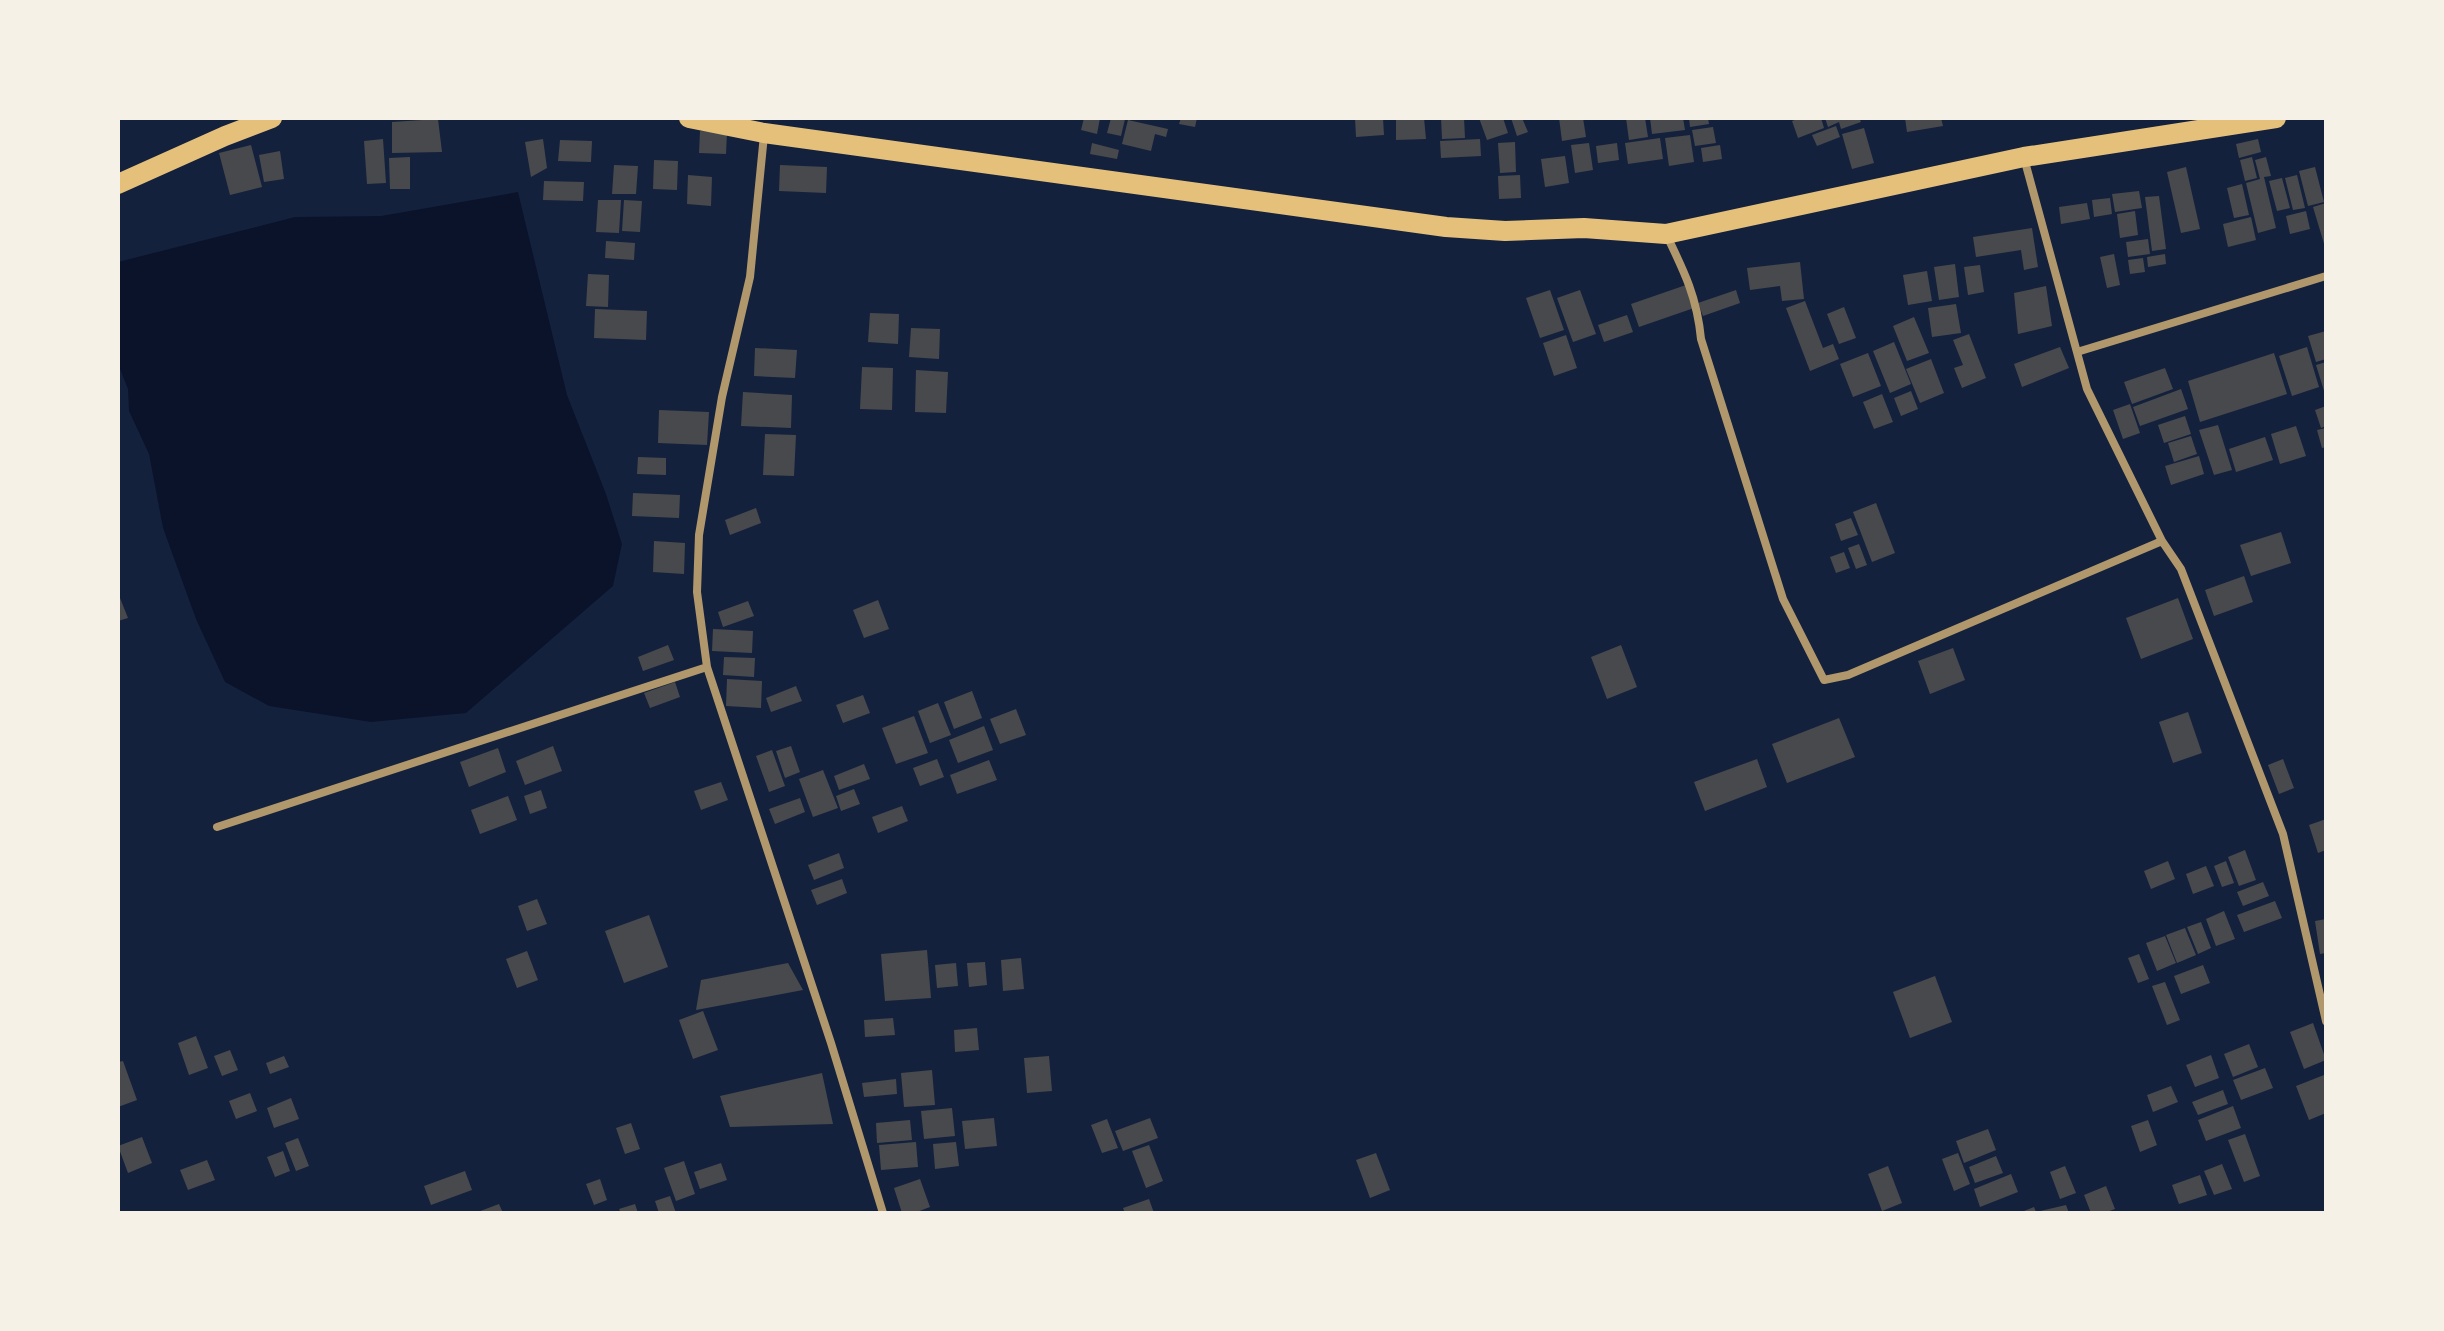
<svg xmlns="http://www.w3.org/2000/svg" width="2444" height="1331" viewBox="0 0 2444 1331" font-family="Montserrat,sans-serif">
	<rect width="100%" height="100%" fill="#14213d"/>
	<path fill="#0b132b" d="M518 192 567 395 606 494 622 544 613 586 466 713 371 722 269 706 225 682 196 619 163 528 149 454 129 411 128 389 118 364V262L295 217 381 216Z"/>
	<path fill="#48494c" d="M1084 118H1100L1097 134 1081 130Z
		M1111 118 1125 119 1121 136 1107 133Z
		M1181 118H1197L1195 127 1179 124Z
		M1355 118H1383L1384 135 1356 137Z
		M1396 118H1424L1426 139 1396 140Z
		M1441 118H1464L1465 138 1442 139Z
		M1479 118H1503L1508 133 1487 140Z
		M1511 118H1522L1528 132 1517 136Z
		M1559 118H1583L1586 137 1562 141Z
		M1626 118H1645L1648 137 1629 140Z
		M1650 118H1683L1685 130 1652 134Z
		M1689 118H1708L1709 124 1690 127Z
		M1800 118H1821L1824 128 1798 138 1792 121Z
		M1825 118H1859L1861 122 1841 129 1839 122 1828 127Z
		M1905 118H1941L1943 126 1907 132Z
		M438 119 442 152 392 153V122Z
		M1128 120 1168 129 1166 137 1155 134 1151 151 1122 144Z
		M1836 126 1840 137 1817 146 1812 135Z
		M1713 127 1716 143 1695 146 1692 130Z
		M1864 128 1874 163 1852 169 1842 134Z
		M700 131 727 132 726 154 699 153Z
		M1690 135 1694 162 1669 166 1665 138Z
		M1660 138 1663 159 1628 164 1625 143Z
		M383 139 386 183 367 184 364 141Z
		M543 139 547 168 531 177 525 142Z
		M1480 139 1481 156 1441 158 1440 141Z
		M2258 139 2261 152 2239 158 2236 144Z
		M560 140 592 141 591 162 558 161Z
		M1515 142 1516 172 1500 173 1498 143Z
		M1092 143 1119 150 1117 159 1090 154Z
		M1589 143 1593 170 1575 173 1571 145Z
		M1617 143 1619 160 1598 163 1596 146Z
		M251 145 262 187 230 195 219 153Z
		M1720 145 1722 159 1703 162 1701 148Z
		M280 151 284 179 264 182 259 155Z
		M1565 156 1569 183 1545 187 1541 159Z
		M410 157V189H390L389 158Z
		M2252 157 2257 178 2245 181 2240 160Z
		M2266 157 2271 176 2264 177 2276 228 2258 233 2246 183 2260 179 2255 160Z
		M654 160 678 161 677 190 653 189Z
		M614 165 638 166 636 194H612Z
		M780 165 827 167 826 193 779 191Z
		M2186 167 2200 229 2181 233 2167 172Z
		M2315 167 2324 202 2308 206 2299 171Z
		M688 175 712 177 711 206 687 204Z
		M1520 175 1521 198 1499 199 1498 176Z
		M2297 175 2305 208 2293 210 2285 178Z
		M2282 178 2290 208 2277 211 2269 181Z
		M544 181 584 182 583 201 543 200Z
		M2242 184 2249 215 2234 218 2227 188Z
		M2139 191 2142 208 2115 212 2112 194Z
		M2159 196 2166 249 2152 251 2145 197Z
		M2110 198 2112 214 2094 217 2092 200Z
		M598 200H621L619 233 596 232Z
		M624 200 642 201 640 232 622 231Z
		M2087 203 2090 219 2061 224 2059 207Z
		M2326 203V247H2325L2313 207Z
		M2135 211 2138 235 2120 238 2117 214Z
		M2306 211 2310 229 2290 234 2286 216Z
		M2251 217 2256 240 2228 247 2223 224Z
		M2032 228 2038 267 2024 270 2021 250 1976 257 1973 237Z
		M2148 239 2150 254 2128 257 2126 242Z
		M606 241 635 243 634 260 605 258Z
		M2114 254 2120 285 2107 288 2100 257Z
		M2165 254 2166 264 2148 267 2147 257Z
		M2143 258 2145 272 2130 274 2128 260Z
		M1800 262 1804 299 1782 301 1780 286 1750 290 1747 268Z
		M1955 264 1959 297 1939 300 1934 267Z
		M1980 265 1984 292 1968 295 1964 267Z
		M1927 271 1932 301 1908 305 1903 275Z
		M588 274 609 275 608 307 586 306Z
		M1686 285 1694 308 1639 327 1631 304Z
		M2046 286 2052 326 2018 334 2014 293Z
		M1550 290 1564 330 1540 338 1526 298Z
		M1580 290 1596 334 1573 342 1557 298Z
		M1736 290 1740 303 1703 316 1698 303Z
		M1805 301 1823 348 1833 344 1839 359 1810 371 1786 308Z
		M1956 304 1961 333 1932 337 1928 308Z
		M1844 307 1856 338 1839 344 1827 314Z
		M595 309 647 311 646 340 594 338Z
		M870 313 899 314 898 344 868 342Z
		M1627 315 1633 332 1604 342 1598 325Z
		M1914 317 1929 353 1907 361 1893 326Z
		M911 328 940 329 939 359 909 357Z
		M2326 331V359L2316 362 2308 336Z
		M1969 334 1986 378 1962 388 1954 368 1963 365 1953 340Z
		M1566 335 1577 368 1554 376 1543 343Z
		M1894 342 1911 384 1890 393 1873 351Z
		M2060 347 2069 368 2022 387 2014 364Z
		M2307 347 2319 387 2292 396 2279 356Z
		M755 348 797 350 795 378 754 376Z
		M1868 353 1881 386 1853 397 1840 364Z
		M2274 353 2287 394 2200 422 2188 381Z
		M1931 359 1944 393 1920 403 1906 369Z
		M2326 362V394H2325L2316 365Z
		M862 367 893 368 892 410 860 409Z
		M2165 368 2173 389 2132 404 2124 382Z
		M916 370 948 372 946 413 915 412Z
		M2181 389 2188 409 2140 426 2133 407Z
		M1911 391 1918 409 1901 416 1894 398Z
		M743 392 792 395 791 428 741 426Z
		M1882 394 1893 422 1874 429 1863 402Z
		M2130 404 2140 433 2123 439 2113 410Z
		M2326 406V426L2321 428 2315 410Z
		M659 410 709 412 707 445 658 443Z
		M2185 416 2191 434 2164 443 2158 425Z
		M2218 425 2232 470 2214 475 2199 430Z
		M2296 426 2306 456 2280 464 2271 434Z
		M2326 428V447L2322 448 2317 430Z
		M765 434 796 435 794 476 763 475Z
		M2191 436 2197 454 2174 462 2168 443Z
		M2265 437 2273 460 2236 472 2229 449Z
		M2199 456 2204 474 2171 485 2165 466Z
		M638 457 666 458V475L637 474Z
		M633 493 680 495 679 518 632 516Z
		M1876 503 1895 553 1872 562 1853 512Z
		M756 508 761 523 730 535 725 520Z
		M1851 518 1858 535 1841 541 1835 524Z
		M2281 532 2291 563 2251 576 2240 545Z
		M654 541 685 543 684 574 653 572Z
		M1859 544 1867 565 1856 569 1848 548Z
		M1844 552 1850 568 1836 573 1830 557Z
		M2244 576 2253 602 2214 616 2205 590Z
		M118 593 128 618 118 621Z
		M2178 598 2193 639 2141 659 2126 618Z
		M878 600 889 629 864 638 853 610Z
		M748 601 754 616 723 627 718 612Z
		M713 629 753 631 752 653 712 651Z
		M668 645 674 660 643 671 638 657Z
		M1621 645 1637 687 1607 699 1591 657Z
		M1953 648 1965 680 1930 694 1918 661Z
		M724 657 755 658 754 677 723 675Z
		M727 679 762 681 761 708 726 706Z
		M675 682 680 697 650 708 644 693Z
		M796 686 802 701 771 712 766 698Z
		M972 691 982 718 954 729 944 702Z
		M863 695 870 713 843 723 836 705Z
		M938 703 951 735 930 743 918 711Z
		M1016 709 1026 735 1000 744 990 719Z
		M2188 712 2202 753 2173 763 2159 722Z
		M914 716 928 753 896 764 882 728Z
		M1839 718 1855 757 1787 783 1772 744Z
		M984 726 993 750 958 763 949 740Z
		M553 746 562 771 525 785 516 761Z
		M791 746 800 772 785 778 776 751Z
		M498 748 506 772 469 787 460 762Z
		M772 750 785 786 769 792 756 756Z
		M937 759 944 777 920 786 913 768Z
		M1757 759 1767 787 1705 811 1694 782Z
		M2283 759 2294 788 2279 794 2268 765Z
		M989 760 997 780 957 794 950 775Z
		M864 764 870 779 839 790 834 776Z
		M823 770 838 808 813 817 799 779Z
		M721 782 728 800 701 810 694 791Z
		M854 789 860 804 841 811 836 796Z
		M541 790 547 808 530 814 524 796Z
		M508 796 517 820 480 834 471 810Z
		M800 798 805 812 775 824 769 809Z
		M902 806 908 821 878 833 872 817Z
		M2326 819V850L2318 853 2309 825Z
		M2245 850 2256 880 2239 886 2228 857Z
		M839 853 844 868 814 880 808 865Z
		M2168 861 2175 879 2151 889 2144 871Z
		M2226 861 2234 883 2222 887 2214 866Z
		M2206 866 2214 886 2193 894 2186 874Z
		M842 879 847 893 817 905 811 890Z
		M2263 882 2269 896 2243 906 2237 892Z
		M537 899 547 924 527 931 518 906Z
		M2275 901 2282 918 2244 932 2237 915Z
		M2224 911 2235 939 2216 946 2206 919Z
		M649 915 668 967 624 983 605 931Z
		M2326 919V953L2320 954 2315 921Z
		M2201 922 2211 948 2198 954 2187 927Z
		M2185 928 2196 955 2177 963 2166 935Z
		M2165 936 2176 963 2157 971 2146 943Z
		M927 950 931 998 885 1001 881 954Z
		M527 951 538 980 517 988 506 959Z
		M2139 954 2149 979 2138 983 2128 958Z
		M1021 958 1024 989 1003 991 1001 960Z
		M985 962 987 985 969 987 967 963Z
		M788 963 803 990 696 1010 701 980Z
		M956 963 958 986 937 988 935 965Z
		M2203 965 2210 983 2181 994 2174 976Z
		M1935 976 1952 1022 1910 1038 1893 992Z
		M2165 982 2180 1020 2167 1025 2152 986Z
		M703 1011 718 1050 693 1059 679 1020Z
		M893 1018 895 1035 865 1037 864 1020Z
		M2313 1023 2326 1060 2304 1069 2290 1032Z
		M977 1028 979 1050 955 1052 954 1030Z
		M196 1036 208 1068 189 1075 178 1043Z
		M2249 1044 2258 1067 2233 1077 2224 1054Z
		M230 1050 238 1070 222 1076 214 1056Z
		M2211 1055 2219 1078 2195 1087 2186 1065Z
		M284 1056 289 1067 270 1074 266 1063Z
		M1049 1056 1052 1091 1027 1093 1024 1058Z
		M123 1061 137 1100 118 1107V1062Z
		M2265 1068 2273 1088 2241 1100 2233 1080Z
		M932 1070 935 1105 904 1107 901 1073Z
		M822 1073 833 1124 730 1127 720 1096Z
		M2324 1075 2326 1113 2309 1120 2296 1086Z
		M896 1079 897 1094 864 1097 862 1083Z
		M2171 1086 2178 1102 2153 1112 2147 1095Z
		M2223 1090 2228 1104 2198 1115 2192 1102Z
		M250 1093 257 1111 236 1119 229 1101Z
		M291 1098 299 1119 274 1128 267 1108Z
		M2233 1106 2241 1128 2206 1141 2198 1120Z
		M952 1108 955 1136 924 1139 921 1111Z
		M994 1118 997 1146 965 1149 962 1121Z
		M1150 1118 1158 1138 1123 1151 1115 1131Z
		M1107 1119 1118 1148 1102 1153 1091 1125Z
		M910 1120 912 1140 877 1143 876 1123Z
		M2148 1120 2157 1145 2140 1152 2131 1126Z
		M631 1123 640 1149 625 1154 616 1128Z
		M1988 1129 1996 1150 1964 1163 1956 1141Z
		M2245 1134 2260 1176 2244 1182 2228 1140Z
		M142 1137 152 1163 128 1173 118 1146Z
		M298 1138 309 1166 296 1171 285 1143Z
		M916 1142 918 1167 881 1170 879 1145Z
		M956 1142 959 1166 935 1169 933 1144Z
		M1149 1145 1163 1181 1146 1188 1132 1151Z
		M283 1151 290 1171 275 1177 267 1157Z
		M1376 1153 1390 1190 1370 1198 1356 1160Z
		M1958 1153 1970 1184 1954 1191 1942 1159Z
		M1996 1156 2003 1173 1975 1183 1969 1167Z
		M207 1160 215 1180 188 1190 180 1170Z
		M684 1161 695 1194 676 1201 664 1168Z
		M721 1163 727 1180 700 1189 694 1172Z
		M2222 1164 2232 1189 2214 1195 2204 1171Z
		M1888 1166 1902 1203 1882 1211 1868 1174Z
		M2065 1166 2076 1193 2060 1199 2050 1172Z
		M465 1171 472 1190 431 1205 424 1186Z
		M2011 1174 2018 1192 1980 1207 1974 1189Z
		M2200 1175 2207 1195 2179 1204 2172 1185Z
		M600 1179 607 1200 594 1205 586 1184Z
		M920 1179 930 1207 914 1213H902L894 1188Z
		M2106 1186 2115 1209 2104 1213H2091L2084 1195Z
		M670 1196 676 1213H659L655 1201Z
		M1149 1199 1154 1213H1125L1123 1208Z
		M499 1204 503 1213H475Z
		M635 1204 638 1213H621L619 1209Z
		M2066 1205 2069 1213H2019L2034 1207 2036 1212Z"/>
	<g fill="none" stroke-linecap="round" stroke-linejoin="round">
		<path stroke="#b1986c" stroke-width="8" d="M2024 158 2087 389 2162 541 2181 569 2283 834 2326 1021
			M1666 234C1684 271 1697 297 1701 339L1783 599 1824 680 1848 675 2162 541
			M2077 352 2326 276
			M707 667 697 592 699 535 722 397 750 277 764 135
			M217 827 707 667 831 1043 883 1213"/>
		<path stroke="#e5c07b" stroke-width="20" d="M689 118 764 133 1446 227 1505 231 1584 228 1666 234 2024 157 2276 118
			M118 184 225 136 272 118"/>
	</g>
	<rect width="2444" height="1331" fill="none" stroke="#f6f1e7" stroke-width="240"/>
</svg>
